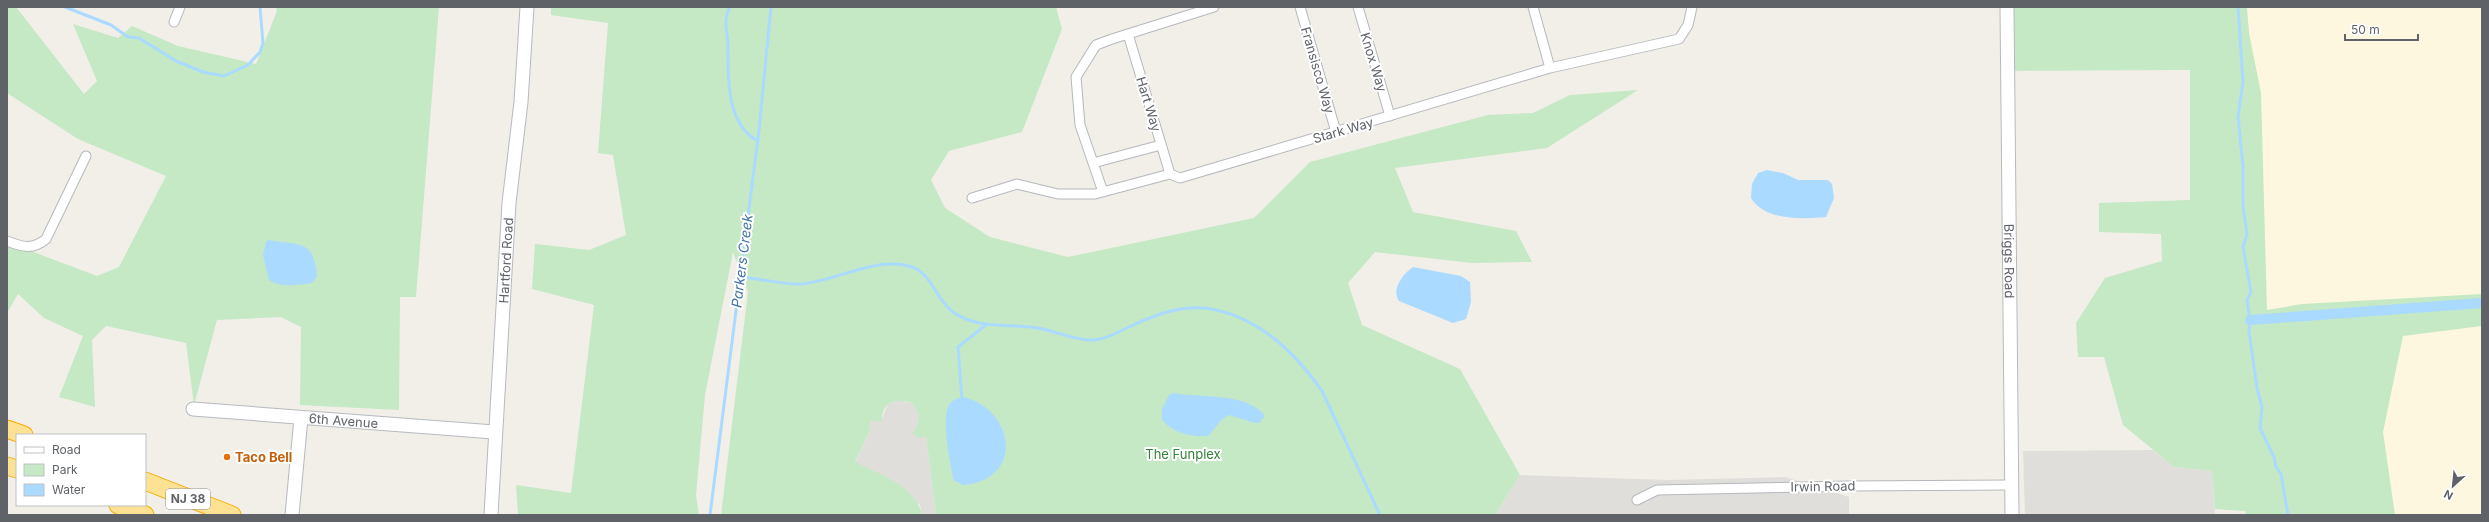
<svg xmlns="http://www.w3.org/2000/svg" width="2489" height="522" viewBox="0 0 2489 522" font-family="Inter,sans-serif">
	<rect width="100%" height="100%" fill="#f1efe8"/>
	<path fill="#fef7e0" d="M2234 7H2482V515H2260Z"/>
	<path fill="#e0deda" d="M898 400 912 403 919 415 916 429 926 436 936 515H922L920 505 855 463 870 430 871 419 882 418 888 404Z
		M2153 450 2174 467 2212 471 2215 515H2025L2023 451Z
		M1520 475 1668 480 1785 477 1849 497V515H1495Z"/>
	<path fill="#c5e8c5" d="M7 7H16L84 94 97 81 73 24 118 38 132 26 178 46 256 64 277 11 276 7H439L416 297H400L399 410 300 405 301 327 281 317 217 320 194 405 186 343 106 326 92 340 95 407 59 397 83 336 44 318 18 294 7 313V242L97 276 119 267 166 176 78 139 7 93Z
		M551 7H1056L1062 29 1022 132 949 151 931 180 945 208 990 237 1068 257 1254 218 1310 162 1488 115 1533 113 1570 95 1638 90 1547 148 1395 168 1413 212 1516 231 1532 262 1472 263 1375 252 1348 283 1362 325 1460 369 1520 475 1495 515H936L926 436 919 438 912 433 916 429 919 415 912 403C896 397 880 403 882 422L871 420 870 430 855 462C879 474 916 486 922 515H721L748 292 733 252 705 395 696 495 699 515H518L516 485 571 493 594 305 532 289 535 244 589 250 626 235 613 155 598 153 608 23 551 15Z
		M2005 7H2247L2249 33 2261 93 2267 310 2302 304 2482 294V326L2403 336 2383 432 2395 515H2246L2245 511 2215 509 2212 471 2174 467 2123 425 2104 357H2078L2076 323 2105 278 2162 261 2161 234 2099 232V203L2190 200V70L2005 71Z"/>
	<path fill="#aadaff" d="M1767 170 1783 173 1798 180H1828L1832 184 1834 198 1826 217C1802 219 1765 221 1751 198L1752 184 1758 173Z
		M269 240C298 246 314 238 317 276L312 283C299 285 280 288 269 280L263 255 266 242Z
		M1413 267 1461 276 1470 282 1471 302 1466 319 1453 323 1399 301C1391 289 1403 274 1413 267Z
		M1173 393C1200 398 1247 392 1265 416L1259 423H1255L1229 415C1219 420 1216 428 1208 436 1191 437 1173 433 1162 420V409L1169 395Z
		M963 397C1015 409 1025 480 963 485L954 480C950 463 942 424 948 407 951 400 956 399 963 397Z"/>
	<g fill="none" stroke-linecap="round" stroke-linejoin="round">
		<path stroke="#aadaff" stroke-width="3" d="M65 7 111 25 128 37 139 38 176 61 203 72 224 76 248 65 260 52 263 43 260 7
			M730 7C722 21 728 31 728 46 728 76 726 125 758 141
			M2238 7 2243 82 2238 117 2243 166V206L2247 234 2243 247 2251 292 2247 300 2250 320 2249 331 2257 388 2262 407 2260 428 2274 457 2276 467 2281 474 2288 515
			M740 277C758 278 784 285 801 284 837 281 873 257 909 266 931 271 936 300 953 312 978 330 1010 323 1038 328 1055 331 1071 339 1089 340 1103 341 1116 333 1129 327 1156 314 1185 303 1216 310 1262 320 1296 354 1322 391L1380 515
			M962 400 958 347 987 324
			M710 515 759 130 771 7"/>
		<path stroke="#aadaff" stroke-width="10" d="M2250 320 2482 303"/>
		<defs>
			<path id="street" d="M1300 7 1336 132
				M1358 7 1390 116
				M1533 7 1550 68
				M174 22 180 7
				M1128 34 1170 174
				M1093 163 1161 145
				M1103 192 1080 125 1076 77 1096 45 1112 39 1214 7
				M972 198 1017 184 1058 194H1095L1170 174 1180 178 1550 68 1679 39 1688 25 1692 7
				M7 241C22 247 33 250 46 239L86 156
				M1637 500 1657 490 1848 486 2011 485"/>
			<g id="secondary">
				<path id="s1" d="M2007 7 2012 515"/>
				<path id="s2" d="M193 409 494 432"/>
				<path d="M292 515 301 418"/>
				<path id="s3" d="M491 515 509 203 521 102 527 7"/>
			</g>
			<path id="highway" d="M7 429 24 435
				M7 466 17 469
				M145 481 232 515
				M118 505 145 515"/>
		</defs>
		<use href="#street" stroke="#b5b8bc" stroke-width="11"/>
		<use href="#secondary" stroke="#b6babf" stroke-width="15"/>
		<use href="#highway" stroke="#f9ab00" stroke-width="19"/>
		<use href="#street" stroke="#fff" stroke-width="9"/>
		<use href="#secondary" stroke="#fff" stroke-width="13"/>
		<use href="#highway" stroke="#fde293" stroke-width="17"/>
	</g>
	<circle fill="#e8710a" stroke="#fff" stroke-width="1.5" cx="227" cy="457" r="4"/>
	<g text-anchor="middle" stroke-width="4" stroke-linejoin="round" paint-order="stroke">
		<rect fill="#fff" stroke="#8f9295" stroke-width="1" x="166" y="489" width="44" height="20" rx="3"/>
		<g font-size="12" font-weight="bold" fill="#5f6368">
			<text x="188" y="503">NJ 38</text>
		</g>
		<g font-size="13" fill="#5f6368" stroke="#fff">
			<text transform="translate(1374 62) rotate(73)" y="5">Knox Way</text>
			<text transform="translate(1318 70) rotate(74)" y="5">Fransisco Way</text>
			<text transform="translate(1149 104) rotate(73)" y="5">Hart Way</text>
			<text transform="translate(1343 130) rotate(-16)" y="5">Stark Way</text>
			<text dy="5" stroke="none"><textPath href="#s3" startOffset="255">Hartford Road</textPath></text>
			<text dy="5" stroke="none"><textPath href="#s1" startOffset="254">Briggs Road</textPath></text>
			<text dy="5" stroke="none"><textPath href="#s2" startOffset="151">6th Avenue</textPath></text>
			<text transform="translate(1823 486) rotate(-1)" y="5">Irwin Road</text>
		</g>
		<g font-size="13" fill="#348238" stroke="#fff">
			<text x="1183" y="459">The Funplex</text>
		</g>
		<g font-size="13" font-weight="bold" fill="#c56008" stroke="#fff" text-anchor="start">
			<text x="235" y="462">Taco Bell</text>
		</g>
		<g font-size="14" font-style="italic" fill="#4174aa" stroke="#fff">
			<text transform="translate(742 261) rotate(-83)" y="5">Parkers Creek</text>
		</g>
	</g>
	<rect width="2489" height="522" fill="none" stroke="#5f6368" stroke-width="16"/>
	<rect x="16" y="434" width="130" height="72" fill="#ffffff" stroke="#bfc1c3"/>
	<rect x="24" y="447" width="20" height="6" fill="#ffffff" stroke="#bfc1c3"/>
	<text x="52" y="454" font-size="12" fill="#5f6368">Road</text>
	<rect x="24" y="464" width="20" height="12" fill="#c5e8c5" stroke="#bfc1c3"/>
	<text x="52" y="474" font-size="12" fill="#5f6368">Park</text>
	<rect x="24" y="484" width="20" height="12" fill="#aadaff" stroke="#bfc1c3"/>
	<text x="52" y="494" font-size="12" fill="#5f6368">Water</text>
	<g transform="translate(2453 486) rotate(207)" stroke="#ffffff" stroke-width="3" paint-order="stroke">
	<path d="M0-3L7 15L0 10L-7 15Z" fill="#5f6368"/>
	<text y="-6" font-size="11" font-weight="bold" text-anchor="middle" fill="#5f6368">N</text>
	</g>
	<path d="M2345 34v6h73v-6" fill="none" stroke="#5f6368" stroke-width="2"/>
	<text x="2351" y="34" font-size="12" fill="#5f6368" stroke="#ffffff" stroke-width="3" paint-order="stroke">50 m</text>
</svg>
